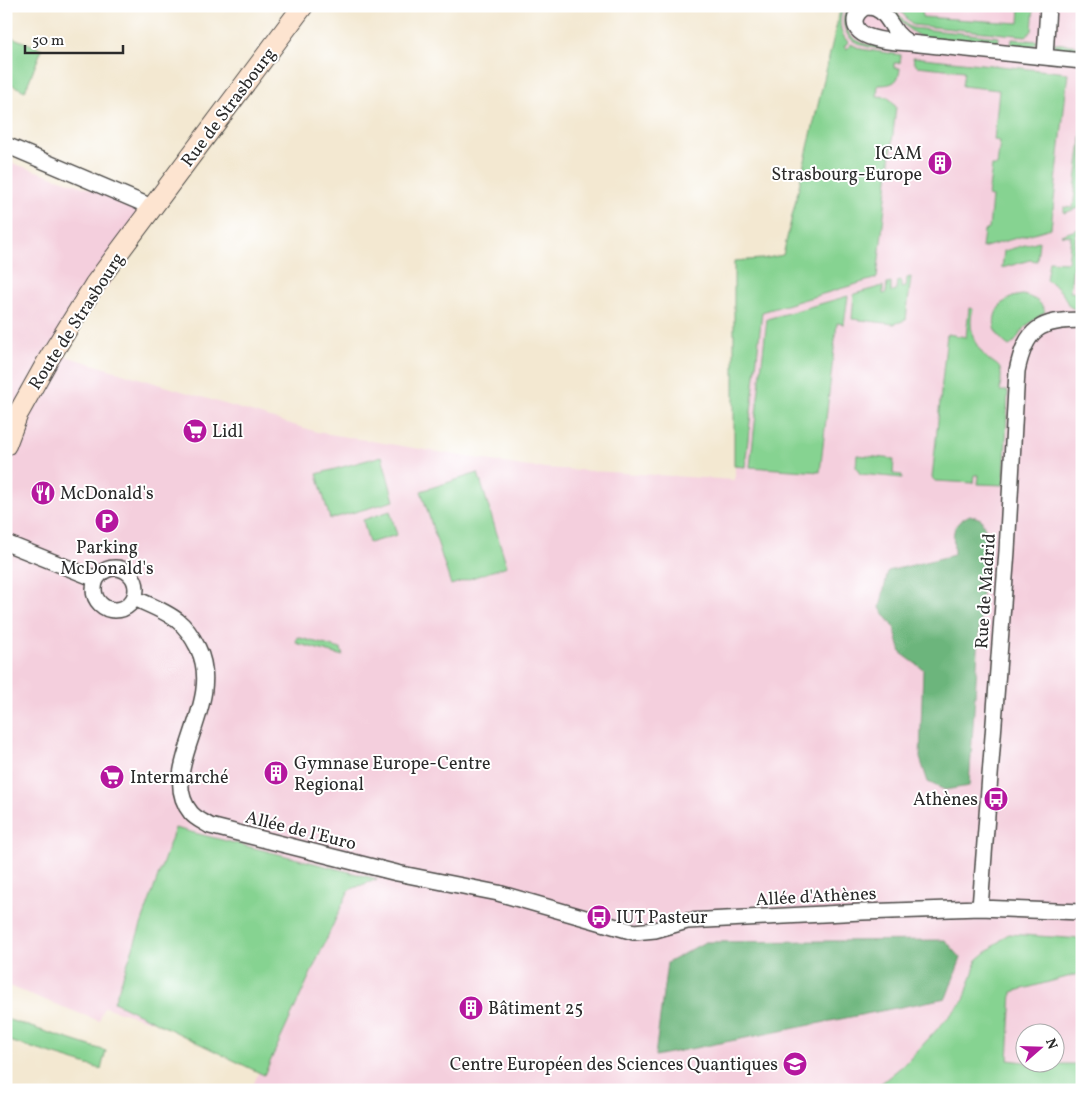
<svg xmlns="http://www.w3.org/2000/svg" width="1088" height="1096" viewBox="0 0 1088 1096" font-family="Vollkorn,serif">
	<rect width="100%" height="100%" fill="#fff"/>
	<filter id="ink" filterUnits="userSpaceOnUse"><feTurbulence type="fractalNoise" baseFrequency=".02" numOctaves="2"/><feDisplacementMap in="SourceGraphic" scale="10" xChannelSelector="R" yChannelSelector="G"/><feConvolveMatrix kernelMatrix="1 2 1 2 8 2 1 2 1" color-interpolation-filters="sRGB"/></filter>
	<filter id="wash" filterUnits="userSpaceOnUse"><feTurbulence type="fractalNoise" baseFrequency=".0096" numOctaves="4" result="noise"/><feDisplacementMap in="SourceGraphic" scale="20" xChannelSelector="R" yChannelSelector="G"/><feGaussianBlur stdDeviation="1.12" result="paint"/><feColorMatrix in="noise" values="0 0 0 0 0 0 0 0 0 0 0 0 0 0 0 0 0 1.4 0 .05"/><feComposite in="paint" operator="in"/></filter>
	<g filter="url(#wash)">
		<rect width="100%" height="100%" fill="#f3e8d1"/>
		<path fill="#f4cfdd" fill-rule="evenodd" d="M841 6H1082V1090H251L266 1056 104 1007 99 1021 6 985V161L141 206 157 216 59 354 317 432 529 467 735 480 734 261 762 259 783 255ZM1026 1034H1056V1064H1026Z"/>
		<path fill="#86d391" stroke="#587f5e" d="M841 6H844C839 19 838 31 848 42L844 47 847 49 851 44 861 49 901 55 900 63H894V68H900C899 83 892 85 878 85L877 96 888 97 896 107 877 278 762 312 745 467 734 466V261L762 259 783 255Z
			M849 6H852C848 12 845 18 846 25 850 48 882 46 900 48V51C882 48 851 50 845 29 842 21 844 13 849 6Z
			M902 6 923 8 922 17 1019 23 1020 6H1034L1032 31 1026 36 912 25 899 9Z
			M896 11 907 25 912 28 999 37 998 45 924 38C910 33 903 24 894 12Z
			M6 35 42 49 25 91 6 82Z
			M1012 39 1038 41C1032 51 1021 48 1011 47Z
			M1053 43 1082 46V54L1059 50Z
			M913 57 1068 73 1051 228 982 248 984 231 989 229 992 197 988 196 992 166H997L1000 141 994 140 999 90 962 86 964 71 917 66 914 62Z
			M1082 131V184L1080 201 1082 202V207L1064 213V207L1073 208Z
			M1082 228V235L1076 234 1070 292 1082 293V309C1065 310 1069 302 1062 293 1058 288 1052 283 1046 280L1049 261 1068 262 1071 236 1061 235Z
			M1039 241 1037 261 1030 260 1002 268 1004 251Z
			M911 277 906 320 894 324 852 319 854 294 883 286V294L886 293 887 284 891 283V292L896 290 897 281 901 280V288L906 287 907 278Z
			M1023 295C1034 298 1042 302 1045 312 1037 318 1028 323 1022 331 1017 337 1016 343 1009 346 983 329 994 297 1023 295Z
			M848 296 844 324 837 323 820 472 750 467 767 319Z
			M969 308 973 309C967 328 975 348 989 360 992 362 997 364 999 367 1003 373 1000 384 1000 391H1008L1004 485 978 484 979 475H974L973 483 935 481 932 478 947 334 966 337Z
			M857 455 894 459 893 474 902 475V478L860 474 856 467Z
			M382 456 394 501 330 519 317 474Z
			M478 473 507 566 451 585 421 491Z
			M390 511 397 535 369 543 363 520Z
			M297 637 341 649 343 656 296 643Z
			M175 828 377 879 349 890 264 1075 114 1002Z
			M1008 934 1082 939V973L1012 992 1008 1060 1025 1062 1026 1064H1082V1090H873L907 1062 964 1000 977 960Z
			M6 1019 106 1051 101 1069 6 1040Z"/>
		<path fill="#6cb57b" stroke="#4c7053" d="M970 515 981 519 986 531 969 786 945 790 928 782 920 758 923 669 901 653 894 627 880 608 888 571 954 555C954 534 949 525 970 515Z
			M945 940 961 958 946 998 655 1056 667 963 705 942Z"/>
	</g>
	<g filter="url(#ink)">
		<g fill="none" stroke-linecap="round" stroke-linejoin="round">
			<defs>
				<path id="street" d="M909 43C904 40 900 37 896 32 888 21 883 6 866 7 860 10 855 15 855 22 856 41 896 42 910 43L1082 61
					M1045 57 1048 6
					M6 145 154 208
					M6 543 96 579
					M94 589a21 21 0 1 1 42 0a21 21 0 1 1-42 0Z
					M134 598C149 605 166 611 178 621 187 628 193 638 198 648 226 706 155 769 191 813 196 819 204 822 210 826L397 873 498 893 634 932 655 930 687 921 862 912 980 908 1082 912
					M980 908 1007 551 1017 371C1026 328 1040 320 1082 320"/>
				<path id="secondary" d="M6 427 19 412 48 360 95 284 303 6
					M6 445 17 416"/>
			</defs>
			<use href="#street" stroke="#494744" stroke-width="18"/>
			<use href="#secondary" stroke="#494744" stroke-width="22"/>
			<use href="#street" stroke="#fff" stroke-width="15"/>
			<use href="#secondary" stroke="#fde4d0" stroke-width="20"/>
		</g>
	</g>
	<defs>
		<symbol id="building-disc" viewBox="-11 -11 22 22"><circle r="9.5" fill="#b5179e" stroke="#fff"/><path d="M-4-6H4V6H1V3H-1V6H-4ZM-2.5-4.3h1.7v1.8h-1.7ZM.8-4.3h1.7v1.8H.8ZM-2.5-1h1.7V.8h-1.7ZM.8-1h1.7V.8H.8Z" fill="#fff"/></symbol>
		<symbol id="supermarket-disc" viewBox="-11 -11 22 22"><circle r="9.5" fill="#b5179e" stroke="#fff"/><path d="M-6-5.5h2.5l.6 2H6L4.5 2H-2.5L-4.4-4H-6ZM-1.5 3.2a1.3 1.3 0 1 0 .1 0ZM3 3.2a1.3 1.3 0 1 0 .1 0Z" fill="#fff"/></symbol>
		<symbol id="restaurant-disc" viewBox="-11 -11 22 22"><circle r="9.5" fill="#b5179e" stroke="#fff"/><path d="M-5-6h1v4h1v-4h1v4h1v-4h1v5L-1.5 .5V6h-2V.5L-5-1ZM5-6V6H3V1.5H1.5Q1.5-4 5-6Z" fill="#fff"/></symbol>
		<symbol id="parking-disc" viewBox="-11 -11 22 22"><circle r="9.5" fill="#b5179e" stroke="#fff"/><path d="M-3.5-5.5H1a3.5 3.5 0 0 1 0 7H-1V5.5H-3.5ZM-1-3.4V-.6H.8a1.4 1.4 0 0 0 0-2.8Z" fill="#fff"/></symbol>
		<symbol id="bus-disc" viewBox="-11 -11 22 22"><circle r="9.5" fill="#b5179e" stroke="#fff"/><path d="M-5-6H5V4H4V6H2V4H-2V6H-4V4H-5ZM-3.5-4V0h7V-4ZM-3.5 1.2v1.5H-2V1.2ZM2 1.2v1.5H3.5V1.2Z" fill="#fff"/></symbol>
		<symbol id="university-disc" viewBox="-11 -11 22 22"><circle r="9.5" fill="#b5179e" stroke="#fff"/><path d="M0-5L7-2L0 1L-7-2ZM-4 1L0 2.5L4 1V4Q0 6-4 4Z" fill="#fff"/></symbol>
	</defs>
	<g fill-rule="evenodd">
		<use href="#building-disc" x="926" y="149" width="28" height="28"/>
		<use href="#supermarket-disc" x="181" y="417" width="28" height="28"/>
		<use href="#restaurant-disc" x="29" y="479" width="28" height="28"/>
		<use href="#parking-disc" x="93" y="507" width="28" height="28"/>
		<use href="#building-disc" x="262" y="759" width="28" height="28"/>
		<use href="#supermarket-disc" x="98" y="763" width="28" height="28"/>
		<use href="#bus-disc" x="982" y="785" width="28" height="28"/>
		<use href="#bus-disc" x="585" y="903" width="28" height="28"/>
		<use href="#building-disc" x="457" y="994" width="28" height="28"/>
		<use href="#university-disc" x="781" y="1050" width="28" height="28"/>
	</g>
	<g text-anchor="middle" stroke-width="4" stroke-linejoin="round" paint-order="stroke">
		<g font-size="18" fill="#2b2b2b" stroke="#fff">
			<text transform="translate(228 107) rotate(-53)" y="6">Rue de Strasbourg</text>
			<text transform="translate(76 321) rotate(-57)" y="6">Route de Strasbourg</text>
			<text transform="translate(985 591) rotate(-86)" y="6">Rue de Madrid</text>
			<text transform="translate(301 830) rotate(14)" y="6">Allée de l'Euro</text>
			<text transform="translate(816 896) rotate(-3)" y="6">Allée d'Athènes</text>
		</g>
		<g font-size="18" fill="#2b2b2b" stroke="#fff" text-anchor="start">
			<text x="922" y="159" text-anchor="end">ICAM<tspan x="922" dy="21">Strasbourg-Europe</tspan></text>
			<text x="212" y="437">Lidl</text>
			<text x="60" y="499">McDonald's</text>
			<text x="107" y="553" text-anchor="middle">Parking<tspan x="107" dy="21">McDonald's</tspan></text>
			<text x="294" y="769">Gymnase Europe-Centre<tspan x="294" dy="21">Regional</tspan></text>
			<text x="130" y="783">Intermarché</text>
			<text x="978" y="805" text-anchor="end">Athènes</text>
			<text x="616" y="923">IUT Pasteur</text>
			<text x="488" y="1014">Bâtiment 25</text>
			<text x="778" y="1070" text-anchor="end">Centre Européen des Sciences Quantiques</text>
		</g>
	</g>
	<rect width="1088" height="1096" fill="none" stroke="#fff" stroke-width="25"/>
	<g transform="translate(1040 1048) rotate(70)"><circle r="24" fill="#ffffff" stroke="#aaaaaa"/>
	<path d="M0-4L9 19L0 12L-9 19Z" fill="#b5179e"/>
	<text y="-8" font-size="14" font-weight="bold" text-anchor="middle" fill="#2b2b2b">N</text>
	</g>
	<path d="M25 45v8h98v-8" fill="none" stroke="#2b2b2b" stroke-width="2.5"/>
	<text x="32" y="45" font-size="15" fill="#2b2b2b" stroke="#ffffff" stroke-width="4" paint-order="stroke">50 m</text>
</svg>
